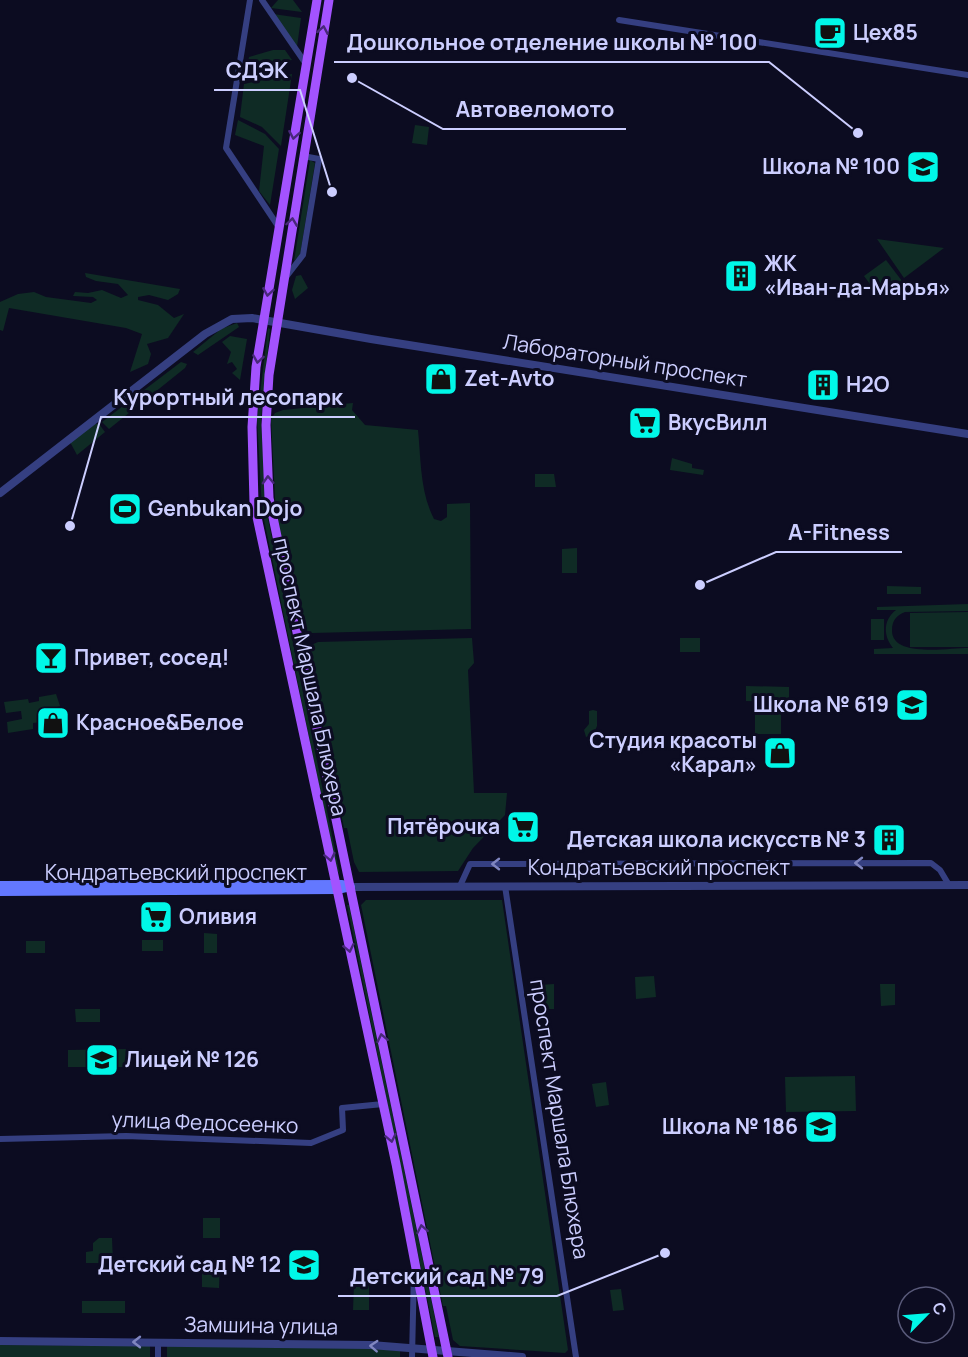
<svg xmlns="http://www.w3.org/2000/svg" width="968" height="1357" viewBox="0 0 968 1357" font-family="Manrope,sans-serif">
	<rect width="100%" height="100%" fill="#0c0c21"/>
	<path fill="#0f2b25" d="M278 0H293L302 12 271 8Z
		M273 14 301 18 297 47Z
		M273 50H285L292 60 246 71 249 57Z
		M292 74 281 146 262 127 240 117 244 84Z
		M238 120 265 134 279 149 270 205 259 191 264 146 235 135Z
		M415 125 429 127 427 145 412 143Z
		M310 160 315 163 300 255 294 261Z
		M877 239 944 248 904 278Z
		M886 260 902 281 886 293 875 291 864 276Z
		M85 273 180 289 178 294 168 300 149 295 138 297V300L158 305 174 318 184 314 168 338 147 344 151 354 148 364 130 372 142 334 126 328 9 308 3 331 0 330V302L18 294 34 292 46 297 91 303 97 300 93 297 73 296 75 292 88 293 102 290 121 298 128 295 118 284 96 281 86 277Z
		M301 275 308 288 295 299 292 290 296 276Z
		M237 323 239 327 198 355 193 352 221 329Z
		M268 328 270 329 261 419 266 509 340 875 336 868 262 510 257 418Z
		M230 336 247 339 240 380 232 373 237 369 232 362 227 364 231 352 222 342Z
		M181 362 187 364 185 368 109 429 102 422Z
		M353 403 352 410 365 425 418 430C421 460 420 492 434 519L441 521 447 517V504L470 503 471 629 312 633 306 630 302 616 298 615 276 517 271 419 275 413 283 410Z
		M95 424H99L105 432 77 455 70 442Z
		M672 458 692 464V468L704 470 703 475 670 470Z
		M535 474H554L556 487H535Z
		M577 548V573H562V549Z
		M887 586 921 587V594H887Z
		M968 604V611L905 612C897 615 892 620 892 630 891 658 949 648 968 648V654H874V649L893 648C883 636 883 620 896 610H877V607Z
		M968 612V647H910V613Z
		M884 619V640H871V619Z
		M472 638 474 663 468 670 474 793H507L505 815 473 848 458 871 359 872 354 862 347 828H344L308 653 309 646 318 642Z
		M680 638H700V652H680Z
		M746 686 789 687V702L746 701Z
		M56 694 60 706 57 707 58 712H61L62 719 59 720 60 725 43 727 42 722 33 723V729L8 733 7 722 22 719 21 711 6 713 4 702 28 699 29 703 39 701V697Z
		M755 708H781V734H755Z
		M593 710 597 711V726L593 735 586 737 584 730 589 724V711Z
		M366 900H502L568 1350 565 1353 460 1346 453 1340 446 1306H443L361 905Z
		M347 905H349L439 1337H435Z
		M204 933 217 934V953H204Z
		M142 940H163V951H142Z
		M26 941H45V953H26Z
		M654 976 656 997 636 999 635 977Z
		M554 984V1009H540V985Z
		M880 984H895V1005L881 1006Z
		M75 1009H100V1022H76Z
		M127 1049V1067H68V1050Z
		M855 1076 856 1111 786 1112 785 1077Z
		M606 1082 609 1105 596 1107 592 1084Z
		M203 1218H220V1238H203Z
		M99 1238H112L113 1263H86V1252L93 1251V1243Z
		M202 1261H220L219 1288 202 1287Z
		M354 1284H369V1310H353Z
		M621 1289 624 1310 613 1311 610 1290Z
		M82 1301H125V1313H82Z
		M0 1345 150 1346V1357H0Z
		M167 1346 371 1348 400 1351V1357H167Z"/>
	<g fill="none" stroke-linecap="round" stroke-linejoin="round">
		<path stroke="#353f81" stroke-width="6" d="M250 0 226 148 278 226
			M262 0 306 64
			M619 20 968 75
			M286 277 303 255 319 159 303 156
			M460 886 470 864 931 863 940 870 949 885
			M505 886 576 1357
			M0 1139 126 1136 311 1143 343 1130 342 1108 383 1104
			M158 1357V1342
			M412 1357 414 1271"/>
		<path stroke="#353f81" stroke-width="8" d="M0 493 205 334 232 319 252 318 371 339 968 434
			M351 887 968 885
			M0 1341 371 1345 522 1357"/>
		<path stroke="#6378ff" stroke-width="8" d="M0 885 342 884
			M0 892 337 890 351 887"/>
		<path stroke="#a353ff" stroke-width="9" d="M317 0 256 367 252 427 254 503 396 1164 433 1357
			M329 0 269 375 266 425 269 498 448 1357"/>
	</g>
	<defs><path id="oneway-chevron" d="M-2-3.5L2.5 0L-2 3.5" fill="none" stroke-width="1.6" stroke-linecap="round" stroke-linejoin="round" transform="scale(1.5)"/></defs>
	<g stroke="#48287a">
		<use href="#oneway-chevron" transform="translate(323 30) rotate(-80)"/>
		<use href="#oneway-chevron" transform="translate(294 135) rotate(100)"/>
		<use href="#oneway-chevron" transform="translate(292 222) rotate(-82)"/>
		<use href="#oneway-chevron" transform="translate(268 292) rotate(99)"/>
		<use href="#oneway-chevron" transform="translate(258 359) rotate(99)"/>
		<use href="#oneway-chevron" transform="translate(268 480) rotate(-92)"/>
		<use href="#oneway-chevron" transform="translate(330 857) rotate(78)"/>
		<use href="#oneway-chevron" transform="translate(349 948) rotate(78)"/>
		<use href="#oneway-chevron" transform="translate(382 1038) rotate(-102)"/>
		<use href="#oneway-chevron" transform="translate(391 1138) rotate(78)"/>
		<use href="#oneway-chevron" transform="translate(422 1229) rotate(-101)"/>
	</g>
	<g stroke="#8086c0">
		<use href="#oneway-chevron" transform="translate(859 863) rotate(180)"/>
		<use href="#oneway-chevron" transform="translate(496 864) rotate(180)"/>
		<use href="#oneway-chevron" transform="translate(137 1342) rotate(-180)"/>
		<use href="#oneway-chevron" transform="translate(374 1346) rotate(-177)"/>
	</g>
	<defs>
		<symbol id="cafe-square" viewBox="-11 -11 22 22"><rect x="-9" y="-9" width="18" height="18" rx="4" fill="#00f7e8" stroke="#0c0c21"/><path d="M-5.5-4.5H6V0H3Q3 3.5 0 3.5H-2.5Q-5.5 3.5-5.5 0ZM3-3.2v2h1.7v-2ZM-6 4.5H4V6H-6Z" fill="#111"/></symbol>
		<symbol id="school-square" viewBox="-11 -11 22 22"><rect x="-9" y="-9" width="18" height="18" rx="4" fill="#00f7e8" stroke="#0c0c21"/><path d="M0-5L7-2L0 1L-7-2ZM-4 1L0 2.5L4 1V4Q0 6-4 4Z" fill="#111"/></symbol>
		<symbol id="building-square" viewBox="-11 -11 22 22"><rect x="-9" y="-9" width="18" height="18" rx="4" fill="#00f7e8" stroke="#0c0c21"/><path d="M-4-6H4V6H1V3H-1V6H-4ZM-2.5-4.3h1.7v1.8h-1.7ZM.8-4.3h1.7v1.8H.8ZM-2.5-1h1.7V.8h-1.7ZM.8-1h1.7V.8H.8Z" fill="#111"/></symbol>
		<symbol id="shop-square" viewBox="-11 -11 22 22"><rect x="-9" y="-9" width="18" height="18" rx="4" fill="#00f7e8" stroke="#0c0c21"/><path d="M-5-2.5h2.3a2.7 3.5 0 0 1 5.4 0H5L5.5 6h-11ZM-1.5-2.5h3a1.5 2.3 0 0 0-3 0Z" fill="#111"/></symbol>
		<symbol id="supermarket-square" viewBox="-11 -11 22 22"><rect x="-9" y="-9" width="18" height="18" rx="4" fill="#00f7e8" stroke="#0c0c21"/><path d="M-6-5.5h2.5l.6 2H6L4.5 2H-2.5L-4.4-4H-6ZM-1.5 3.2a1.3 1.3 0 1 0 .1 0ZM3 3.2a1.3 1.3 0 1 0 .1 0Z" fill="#111"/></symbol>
		<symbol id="stadium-square" viewBox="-11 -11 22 22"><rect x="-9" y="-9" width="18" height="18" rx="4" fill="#00f7e8" stroke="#0c0c21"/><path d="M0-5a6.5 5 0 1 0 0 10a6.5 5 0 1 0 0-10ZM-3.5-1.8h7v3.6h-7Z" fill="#111"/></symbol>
		<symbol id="bar-square" viewBox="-11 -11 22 22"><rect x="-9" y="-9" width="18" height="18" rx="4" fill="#00f7e8" stroke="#0c0c21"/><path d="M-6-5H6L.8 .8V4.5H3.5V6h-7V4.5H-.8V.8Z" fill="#111"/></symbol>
	</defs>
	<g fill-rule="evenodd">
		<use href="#cafe-square" x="811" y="14" width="38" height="38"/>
		<use href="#school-square" x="904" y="148" width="38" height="38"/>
		<use href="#building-square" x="722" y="257" width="38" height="38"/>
		<use href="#shop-square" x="422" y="360" width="38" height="38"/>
		<use href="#building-square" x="804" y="366" width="38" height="38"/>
		<use href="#supermarket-square" x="626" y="404" width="38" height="38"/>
		<use href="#stadium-square" x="106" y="490" width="38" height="38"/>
		<use href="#bar-square" x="32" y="639" width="38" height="38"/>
		<use href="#school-square" x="893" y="686" width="38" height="38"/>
		<use href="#shop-square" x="34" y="704" width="38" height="38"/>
		<use href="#shop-square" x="761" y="734" width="38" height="38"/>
		<use href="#supermarket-square" x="504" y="808" width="38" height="38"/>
		<use href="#building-square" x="870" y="821" width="38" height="38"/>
		<use href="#supermarket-square" x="137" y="898" width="38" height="38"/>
		<use href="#school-square" x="83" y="1041" width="38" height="38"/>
		<use href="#school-square" x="802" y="1108" width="38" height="38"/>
		<use href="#school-square" x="285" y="1246" width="38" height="38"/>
	</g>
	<g text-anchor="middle" stroke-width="6" stroke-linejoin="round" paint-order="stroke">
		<g font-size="21" font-weight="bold" fill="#ccceff" stroke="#0c0c21" text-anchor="start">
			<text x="853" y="40">Цех85</text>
			<text x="900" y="174" text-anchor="end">Школа № 100</text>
			<text x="764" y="271">ЖК<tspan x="764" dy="24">«Иван-да-Марья»</tspan></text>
			<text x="464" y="386">Zet-Avto</text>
			<text x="846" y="392">H2O</text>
			<text x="668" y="430">ВкусВилл</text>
			<text x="148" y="516">Genbukan Dojo</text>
			<text x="74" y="665">Привет, сосед!</text>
			<text x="889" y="712" text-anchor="end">Школа № 619</text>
			<text x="76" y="730">Красное&amp;Белое</text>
			<text x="757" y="748" text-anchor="end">Студия красоты<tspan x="757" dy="24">«Карал»</tspan></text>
			<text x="500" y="834" text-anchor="end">Пятёрочка</text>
			<text x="866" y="847" text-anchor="end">Детская школа искусств № 3</text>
			<text x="179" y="924">Оливия</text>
			<text x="125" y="1067">Лицей № 126</text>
			<text x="798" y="1134" text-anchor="end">Школа № 186</text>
			<text x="281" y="1272" text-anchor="end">Детский сад № 12</text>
		</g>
		<g font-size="21" fill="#ccceff" stroke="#0c0c21">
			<text transform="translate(625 361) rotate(9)" y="7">Лабораторный проспект</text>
			<text transform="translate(310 677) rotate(78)" y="7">проспект Маршала Блюхера</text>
			<text x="659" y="875">Кондратьевский проспект</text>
			<text x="176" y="880">Кондратьевский проспект</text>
			<text transform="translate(559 1119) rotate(81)" y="7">проспект Маршала Блюхера</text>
			<text transform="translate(205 1123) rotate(2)" y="7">улица Федосеенко</text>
			<text transform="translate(261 1326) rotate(1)" y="7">Замшина улица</text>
		</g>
	</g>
	<path fill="none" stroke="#ccceff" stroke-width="2" d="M858 133L769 62H334M332 192L300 90H214M352 78L443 129H626M70 526L101 417H355M700 585L776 552H902M665 1253L557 1296H338"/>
	<g fill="#ccceff" stroke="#0c0c21" stroke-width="2">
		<circle cx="858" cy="133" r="6"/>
		<circle cx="332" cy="192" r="6"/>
		<circle cx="352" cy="78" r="6"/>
		<circle cx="70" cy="526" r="6"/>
		<circle cx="700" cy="585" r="6"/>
		<circle cx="665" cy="1253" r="6"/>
	</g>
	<g font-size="22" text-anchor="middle" font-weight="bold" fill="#ccceff" stroke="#0c0c21" stroke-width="6" stroke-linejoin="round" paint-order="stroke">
		<text x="552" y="50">Дошкольное отделение школы № 100</text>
		<text x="257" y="78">СДЭК</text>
		<text x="535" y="117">Автовеломото</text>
		<text x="228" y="405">Курортный лесопарк</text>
		<text x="839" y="540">A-Fitness</text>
		<text x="447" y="1284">Детский сад № 79</text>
	</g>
	<g transform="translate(926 1315) rotate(65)"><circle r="28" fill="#0c0c21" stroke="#595a7a" stroke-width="1.5"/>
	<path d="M0-4.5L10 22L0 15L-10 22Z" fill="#00f7e8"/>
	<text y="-9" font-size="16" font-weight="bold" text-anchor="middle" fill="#ccceff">С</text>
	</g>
</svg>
